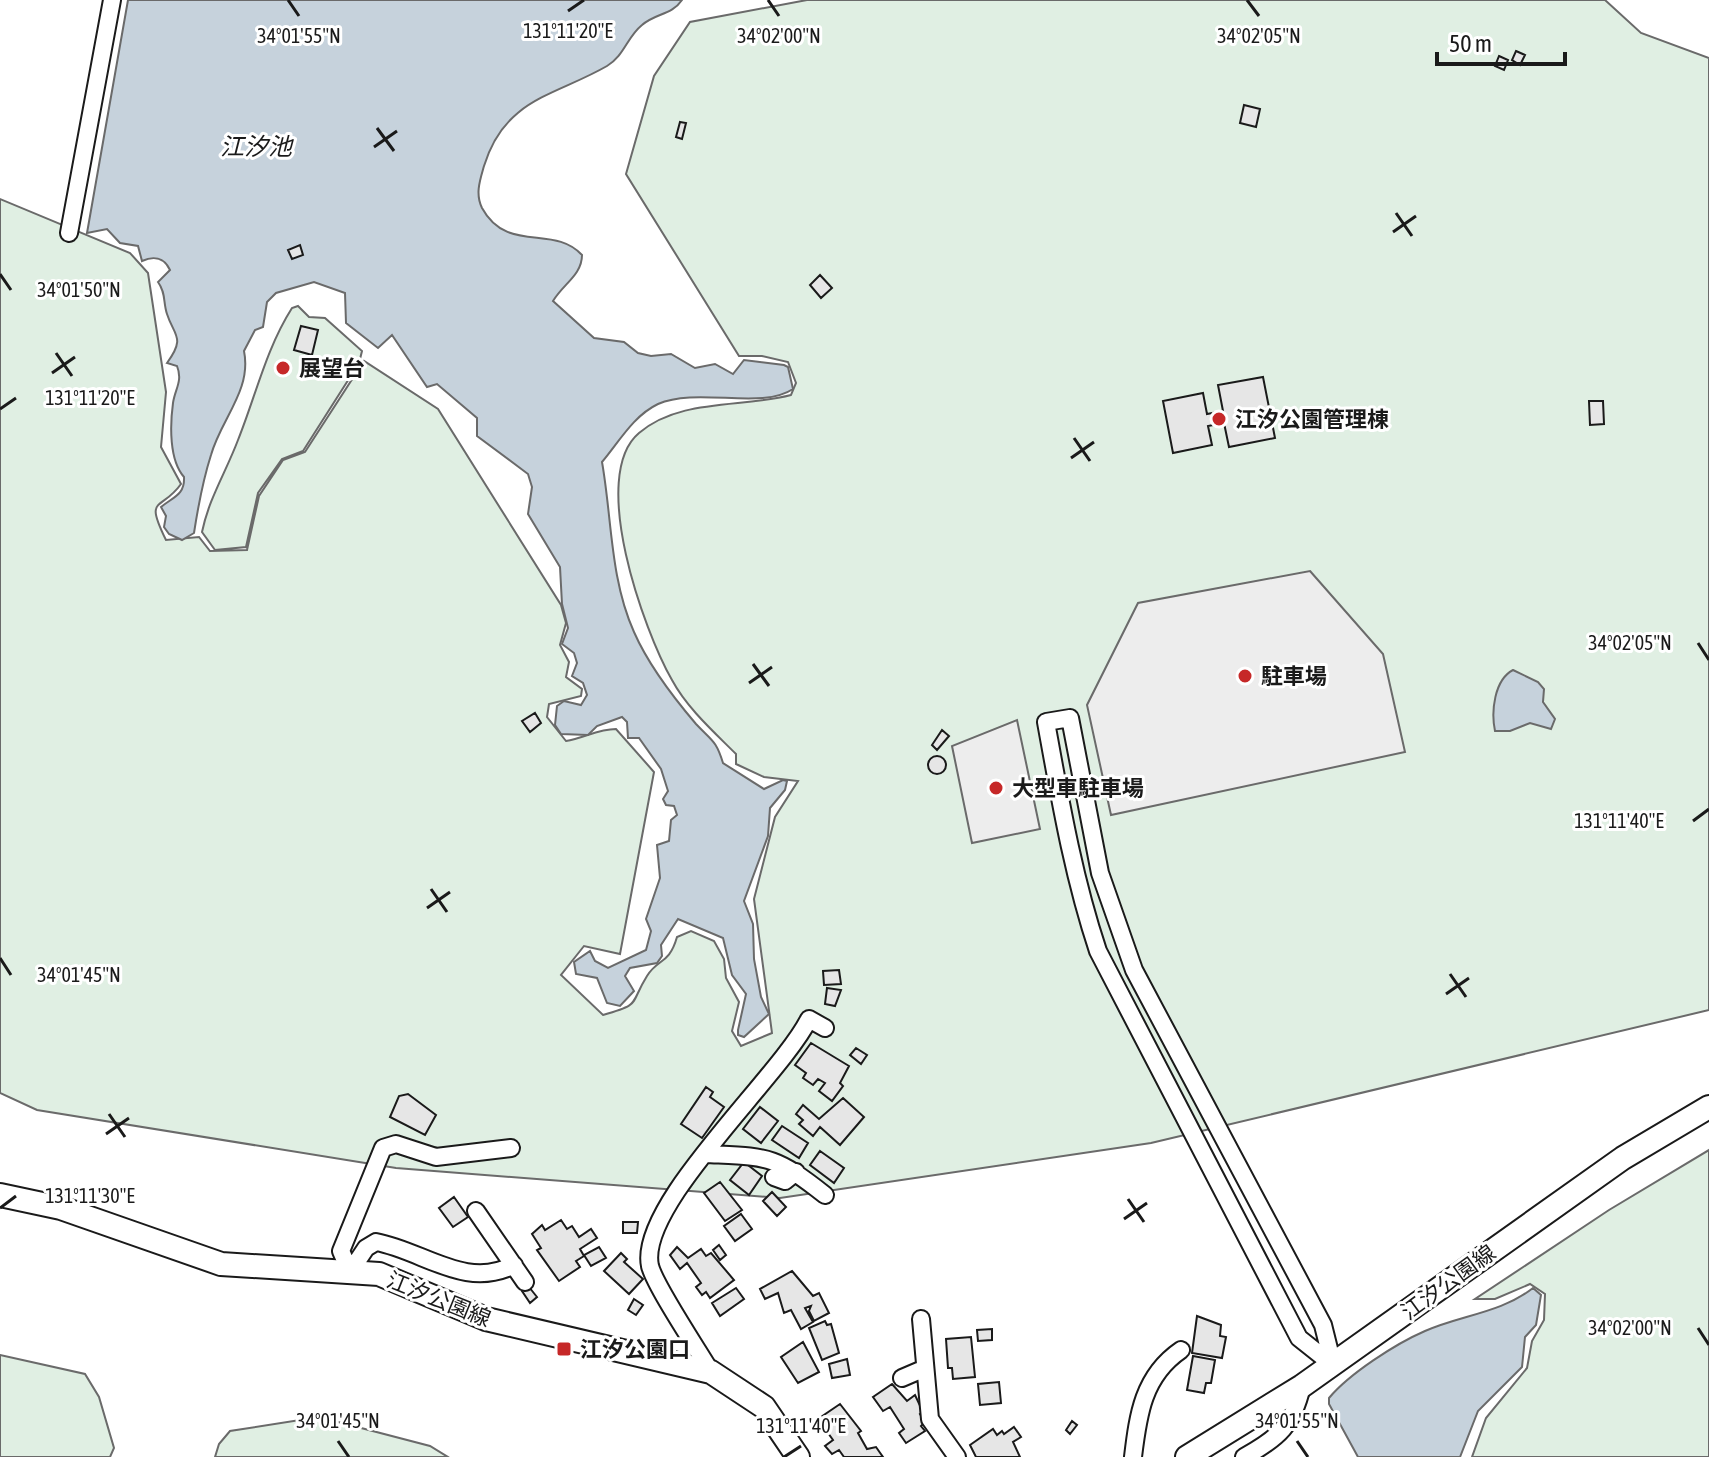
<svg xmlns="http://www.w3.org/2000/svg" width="1709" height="1457" viewBox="0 0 1709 1457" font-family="'Asap Condensed','Noto Sans JP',sans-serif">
	<rect width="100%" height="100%" fill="#fff"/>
	<path fill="#e0efe3" stroke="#6a6a6a" stroke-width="2" d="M807 0H1605L1641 33 1709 58V1010L1151 1143 780 1198 396 1168 37 1110 0 1093V199L130 253 148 273 166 392 161 447 181 484C161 512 144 495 166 540L199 537 210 551 247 550 259 496 283 460 305 452 364 361 438 409 561 605 566 623 560 645 569 662 566 677 582 689 581 696 549 704 547 717 566 741C584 738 598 729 616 729L654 772 620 954 584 946 561 975 603 1015C642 1004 629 1005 647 976 658 958 669 965 677 937L691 931 714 941 724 959 726 978 739 1002 732 1031 741 1046 772 1033 754 899 775 817 798 781 764 777 736 764V754C714 732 687 708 672 680 644 631 588 476 639 433 680 398 742 408 791 395L796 383 788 362 762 356H739L626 174 654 76 690 22Z
		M298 306 309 317 325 318 362 351 359 363 303 451 282 459 258 493 246 547 215 550 202 532C209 498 226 472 238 440 256 395 266 349 292 308Z
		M1709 1150V1457H1472L1486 1418 1527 1368 1532 1341 1544 1320 1545 1294 1530 1284 1495 1299H1475L1609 1210Z
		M0 1355 85 1374 99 1397 114 1448 110 1457H0Z
		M319 1417 430 1446 448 1457H215L219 1444 230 1431Z"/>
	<path fill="#ededed" stroke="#6a6a6a" stroke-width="2" d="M1310 571 1383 654 1405 752 1111 815 1087 705 1138 603Z
		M1017 720 1040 829 972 843 952 746Z"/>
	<path fill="#c6d2dc" stroke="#6a6a6a" stroke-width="2" d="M128 0H682C672 15 656 13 642 25 627 37 624 56 607 66 555 96 505 98 484 166 480 180 475 194 482 208 507 254 554 224 582 255 582 275 563 284 553 301L594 338 624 342 638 353 651 356 671 354 695 368 715 364 733 374 744 360 784 365 788 367 793 389C762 410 697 387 658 404 633 416 619 442 602 462 612 518 610 579 634 632 648 664 673 697 696 724 712 741 716 740 723 763L764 789 783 780 787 781 785 790 770 808 768 836 744 901 753 924 754 959 761 997 769 1014 744 1037 738 1035V1030L746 994 732 975 723 938 678 919 661 945 662 956 657 963 630 968 625 976 634 991 620 1006 607 1003 597 978 576 974 574 962 590 951 595 961 608 968 646 950 651 931 646 919 660 878 657 845 669 841 671 820 677 815 674 806 666 805 663 799 668 791 661 769 639 738H628L627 722 622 717 597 726 588 735 561 734 555 725 557 706 564 701 581 705 587 695 583 683 572 676 577 663 574 653 562 644 568 628 562 604 560 567 528 514 532 487 528 474 477 436V418L437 384 427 387 392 335 378 348 346 323 345 293 314 282 276 293 267 302 263 327 255 330 244 351C252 390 221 419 211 455 203 480 198 507 194 533L182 540 169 534 164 527 166 516 161 507C173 497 185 495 184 477 169 460 170 425 173 403 175 389 183 381 177 366L167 363C186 337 174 336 167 314 163 302 166 293 158 282L170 270C164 257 153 256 142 261L138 246 120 243 107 229 87 233Z
		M1513 670 1538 682 1544 689 1543 702 1555 719 1551 729 1530 723 1510 731H1495C1491 712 1494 680 1513 670Z
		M1533 1288 1541 1295 1536 1325 1525 1337 1522 1367 1478 1411 1460 1457H1358L1329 1404V1398C1349 1374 1395 1344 1425 1331 1461 1315 1501 1313 1533 1288Z"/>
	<path fill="#e6e6e6" stroke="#1a1a1a" stroke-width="2" d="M1516 51 1525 55 1520 65 1512 60Z
		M1499 56 1508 60 1504 70 1495 66Z
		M1244 105 1260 109 1256 127 1240 123Z
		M680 122 686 123 682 139 676 137Z
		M300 245 303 255 292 259 288 250Z
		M820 275 832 288 821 298 810 285Z
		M301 326 318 330 312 355 294 350Z
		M1263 377 1275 438 1229 447 1224 423 1208 426 1212 445 1173 453 1163 401 1203 393 1207 414 1223 411 1218 385Z
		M1589 401H1603L1604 424 1590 425Z
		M535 713 541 723 530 732 522 721Z
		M942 730 949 736 937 750 932 745Z
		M928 765a9 9 0 1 1 18 0a9 9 0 1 1-18 0Z
		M839 970 841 984 824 985 823 971Z
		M827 988 841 990 835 1006 825 1004Z
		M811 1043 849 1066 840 1083 843 1086 832 1101 819 1091 825 1083 818 1079 813 1085 803 1078 806 1073 795 1065Z
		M856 1048 867 1055 861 1064 850 1055Z
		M706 1087 713 1092 710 1097 724 1107 702 1138 681 1124Z
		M408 1094 436 1115 425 1135 390 1117 399 1096Z
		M843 1098 864 1117 840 1145 820 1127 813 1136 799 1124 803 1120 796 1114 803 1105 819 1119Z
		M760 1107 778 1121 761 1143 743 1129Z
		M782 1126 808 1143 799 1158 772 1140Z
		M820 1151 844 1168 834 1183 810 1165Z
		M744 1162 762 1176 749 1195 730 1180Z
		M720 1182 742 1210 725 1221 704 1193Z
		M772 1192 786 1207 777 1216 763 1201Z
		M454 1197 468 1217 453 1227 439 1208Z
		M741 1214 752 1229 735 1241 724 1226Z
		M561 1220 567 1229 572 1226 579 1237 591 1229 597 1238 580 1249 584 1256 576 1261 580 1267 559 1281 537 1250 541 1248 532 1234 542 1225 545 1230Z
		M623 1222H638L637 1233H623Z
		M719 1245 726 1255 720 1260 713 1250Z
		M599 1247 606 1258 591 1266 584 1255Z
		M677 1247 688 1258 701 1249 706 1256 711 1253 734 1280 710 1298 706 1292 702 1295 696 1287 701 1283 687 1263 680 1269 670 1255Z
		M621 1253 627 1259 624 1262 643 1279 629 1294 604 1271Z
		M792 1271 813 1296 819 1293 829 1313 814 1321 809 1311 811 1306 805 1308 813 1322 801 1329 791 1310 784 1313 778 1293 765 1299 760 1289Z
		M529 1287 537 1297 530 1303 522 1291Z
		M736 1288 744 1299 720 1316 712 1303Z
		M634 1299 643 1305 636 1315 628 1310Z
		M1197 1316 1221 1325 1220 1336 1226 1337 1222 1358 1192 1353Z
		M825 1321 827 1325 831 1324 839 1353 822 1360 809 1328Z
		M992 1329V1340L978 1341 977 1330Z
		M971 1337 975 1377 953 1379 952 1368H948L946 1339Z
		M803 1342 819 1372 798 1383 781 1357Z
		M1193 1356 1215 1360 1211 1383H1206L1204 1393 1187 1390Z
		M847 1359 850 1375 832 1378 829 1364Z
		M999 1382 1001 1403 980 1405 978 1384Z
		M892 1384 907 1401 915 1395 923 1412 920 1414 925 1422 921 1426 925 1431 906 1443 899 1433 904 1429 890 1407 883 1411 873 1397Z
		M840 1404 861 1431 858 1433 867 1449 876 1447 883 1457H844L839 1450 832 1454 825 1446 833 1440 818 1419Z
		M1072 1421 1077 1425 1070 1434 1066 1430Z
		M1014 1427 1021 1437 1013 1442 1020 1457H976L970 1445 993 1429 997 1435 1002 1431 1004 1434Z"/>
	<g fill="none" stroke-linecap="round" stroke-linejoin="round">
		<defs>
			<path id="minor" d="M69 233 112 0
				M1070 718 1100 873 1134 970 1323 1325 1333 1365 1299 1338 1098 951C1073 876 1060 799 1046 722Z
				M705 1154C768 1157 773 1154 825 1195
				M774 1177 785 1181 796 1172
				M476 1211 525 1282
				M350 1272 341 1251 383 1148 396 1144 436 1157 511 1148
				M350 1272 366 1248 376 1242C424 1251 465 1290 514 1265
				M921 1319 930 1419 957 1457
				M711 1372C698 1350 655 1286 650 1266 637 1205 780 1077 809 1019L825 1028
				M902 1378 923 1369
				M1133 1457C1138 1415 1143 1376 1181 1350
				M1244 1457C1279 1438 1293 1425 1302 1386"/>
			<path id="secondary" d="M0 1195 61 1208 221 1264 379 1274 486 1319 711 1372 764 1407 798 1457
				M1187 1457 1302 1386 1623 1158 1709 1107"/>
		</defs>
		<use href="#minor" stroke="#1a1a1a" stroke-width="20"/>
		<use href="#secondary" stroke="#1a1a1a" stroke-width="26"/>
		<use href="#minor" stroke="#fff" stroke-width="16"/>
		<use href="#secondary" stroke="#fff" stroke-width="22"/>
	</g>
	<path fill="none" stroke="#1a1a1a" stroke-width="3" d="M288 0 299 16M768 0 779 16M1247 0 1259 16M568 11 584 0M377 128 394 151M374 147 397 131M1396 213 1412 236M1393 232 1416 216M0 274 11 290M56 353 72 376M52 373 75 357M0 409 16 398M1074 438 1090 461M1071 458 1094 442M1698 643 1709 660M753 664 769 686M749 683 772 667M1693 821 1709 809M431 889 447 912M427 908 450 892M0 958 11 975M1450 974 1466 997M1446 994 1469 978M109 1114 125 1137M106 1134 129 1118M1128 1199 1144 1222M0 1208 16 1196M1124 1219 1147 1203M1698 1328 1709 1345M338 1441 349 1457M1297 1441 1308 1457M784 1457 801 1446"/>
	<g fill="#c62828" stroke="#fff" stroke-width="3">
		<circle cx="283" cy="368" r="8"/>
		<circle cx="1219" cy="419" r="8"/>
		<circle cx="1245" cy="676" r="8"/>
		<circle cx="996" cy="788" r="8"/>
		<rect x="556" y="1341" width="16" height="16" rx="4"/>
	</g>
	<g text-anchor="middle" stroke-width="6" stroke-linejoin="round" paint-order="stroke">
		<g font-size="22" font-weight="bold" fill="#1a1a1a" stroke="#fff" text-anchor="start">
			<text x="299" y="376">展望台</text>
			<text x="1235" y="427">江汐公園管理棟</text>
			<text x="1261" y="684">駐車場</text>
			<text x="1012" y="796">大型車駐車場</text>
			<text x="580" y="1357">江汐公園口</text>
		</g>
		<g font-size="22" fill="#1a1a1a" stroke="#fff">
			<text transform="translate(1448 1282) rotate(-36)" y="8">江汐公園線</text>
			<text transform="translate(439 1299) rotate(22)" y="8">江汐公園線</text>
		</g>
		<g font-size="24" font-style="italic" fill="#1a1a1a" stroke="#fff">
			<text x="256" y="155">江汐池</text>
		</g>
	</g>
	<g font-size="20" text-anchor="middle" fill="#1a1a1a" stroke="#fff" stroke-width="6" stroke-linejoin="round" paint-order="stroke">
		<text x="568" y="38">131°11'20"E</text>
		<text x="299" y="43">34°01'55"N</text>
		<text x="779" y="43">34°02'00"N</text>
		<text x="1259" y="43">34°02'05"N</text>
		<text x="79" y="297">34°01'50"N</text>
		<text x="90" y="405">131°11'20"E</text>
		<text x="1630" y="650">34°02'05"N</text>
		<text x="1619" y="828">131°11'40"E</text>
		<text x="79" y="982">34°01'45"N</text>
		<text x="90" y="1203">131°11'30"E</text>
		<text x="1630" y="1335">34°02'00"N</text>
		<text x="338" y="1428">34°01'45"N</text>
		<text x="1297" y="1428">34°01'55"N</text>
		<text x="801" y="1433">131°11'40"E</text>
	</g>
	<path d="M1437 52v12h128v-12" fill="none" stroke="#1a1a1a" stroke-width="4"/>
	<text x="1449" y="52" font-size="24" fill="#1a1a1a" stroke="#ffffff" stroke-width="6" paint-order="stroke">50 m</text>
</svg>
